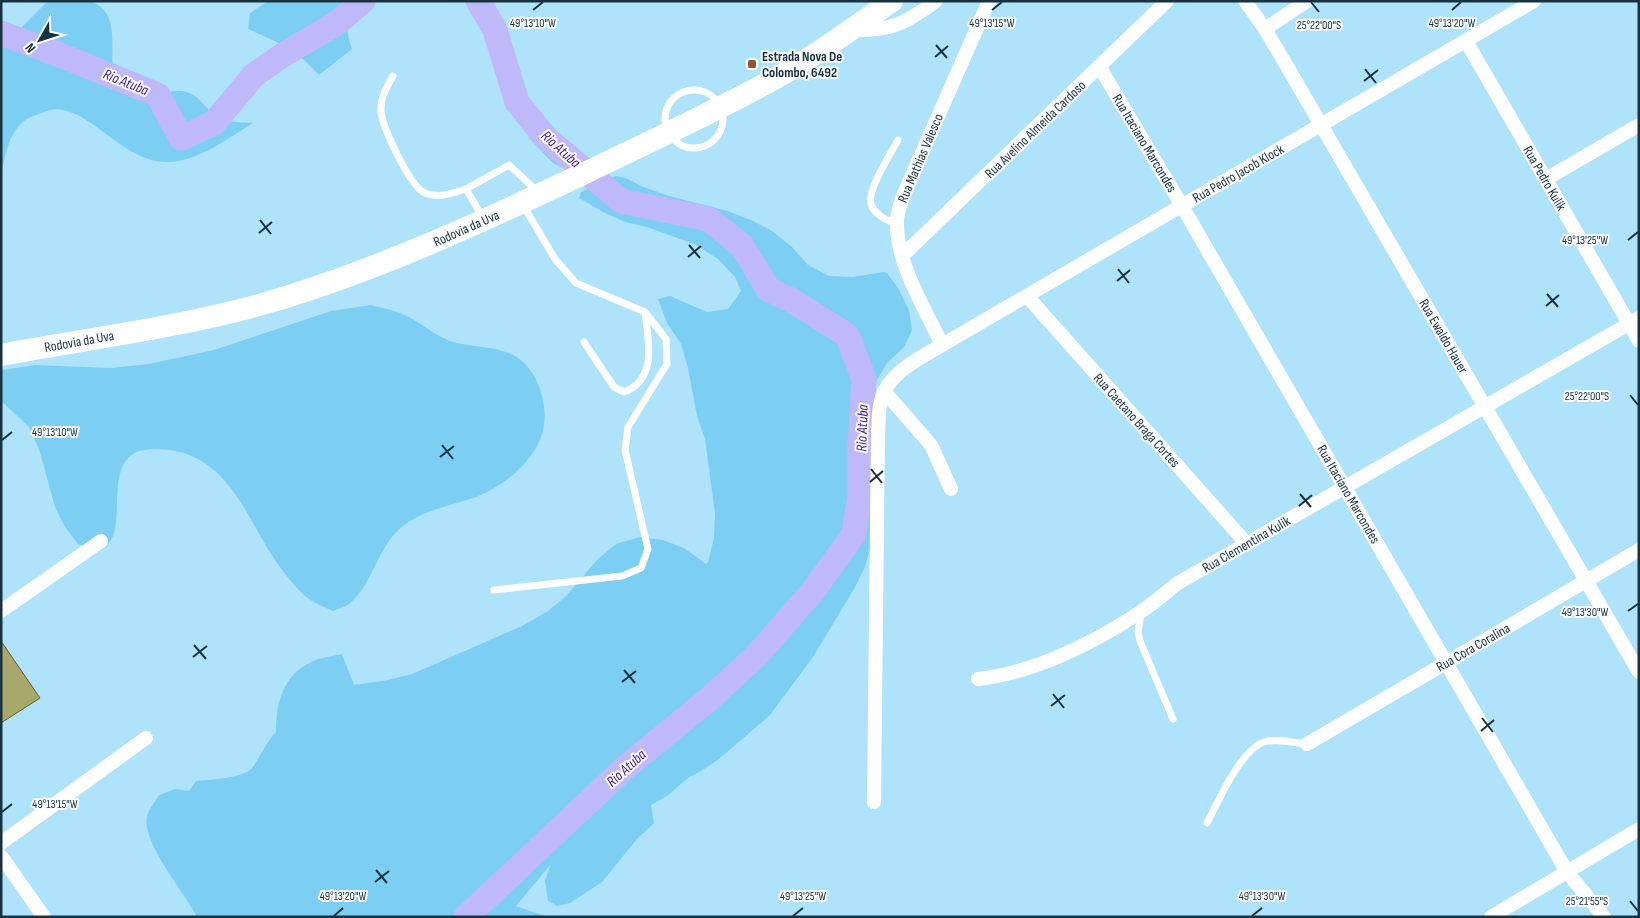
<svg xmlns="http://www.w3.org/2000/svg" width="1640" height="918" viewBox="0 0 1640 918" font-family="'Sofia Sans Condensed',sans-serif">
	<rect width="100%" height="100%" fill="#afe3fb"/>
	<path fill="#7ccff3" d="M48 1C61 1 75 0 87 1 122 8 109 48 114 73 115 78 121 84 125 88 141 106 168 86 187 92 199 96 204 106 213 114 224 123 240 122 253 123 228 138 200 160 171 162 125 165 96 113 58 109 51 109 42 113 36 115 9 123 5 155 1 178V35L6 37 19 30Z
		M268 1H378C349 12 341 18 352 49L319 75C296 49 279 43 248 29L250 13Z
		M527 136 548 153 564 157 569 171 553 163Z
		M615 176 626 178 641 186 669 196 728 211 751 220 772 231 792 247 808 265 829 276 853 277 884 272 887 273 898 288 909 310 912 330 904 347 887 363 874 385 871 434 872 532 870 549 865 567 854 589 813 657 770 715 719 759 698 773 689 777 667 796 651 805 654 823 637 839 602 882 570 903 558 906 548 901 545 881 551 864 516 906 548 917H197C185 892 141 843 147 816 149 809 155 802 159 795L175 789 189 791 196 781C209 780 244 778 252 768 261 756 266 742 276 732 276 699 285 671 318 659 326 657 334 656 342 654L354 685 388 680 412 674 522 626 548 611 566 596 598 559 616 544 640 537 663 540 684 548 706 564 708 562 714 538 715 513 705 439 697 416 688 368 681 344 667 323 658 299 670 296 707 312 728 309 741 291 735 277 718 259 696 245 650 228 625 222 603 212 579 198 581 192Z
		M371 305C381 308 391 309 400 313 418 320 432 334 450 341 471 348 495 345 515 356 540 370 551 412 541 437 536 451 526 463 515 473 504 483 490 491 476 497 451 506 425 509 403 526 377 546 374 583 350 603 346 607 338 609 333 611 325 607 316 604 309 599 299 592 290 580 283 571 248 527 235 460 170 450 161 449 141 448 133 454 107 470 125 524 109 543 106 546 100 549 96 551L78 544 65 527 55 507 39 449 29 427 1 401V371L3 370 35 365 110 368 149 364 214 350 331 311Z"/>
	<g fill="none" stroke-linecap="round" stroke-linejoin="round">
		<path stroke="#bfb9f9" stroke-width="25" d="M1 33 60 55 158 95 181 138 214 123 254 75 283 55 337 23 363 1
			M466 917 626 767 708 700 756 656 813 591 854 534 860 495V446L864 379 847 335 791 300 768 289 742 246 709 219 621 201 545 137 517 102 495 30 478 1"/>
	</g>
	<path fill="#a8a86d" stroke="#646229" d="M1 641 40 698 1 723Z"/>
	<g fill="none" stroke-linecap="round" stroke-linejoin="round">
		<path stroke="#fff" stroke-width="7" d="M393 76C386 88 380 98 381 112 383 128 410 187 425 193 439 199 452 193 466 189
			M665 119a29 29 0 1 1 58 0a29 29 0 1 1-58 0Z
			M483 218 466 189 509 165 537 191
			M897 225C888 220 877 216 872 207 864 193 891 154 898 140
			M584 342 614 387 624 392C657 380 649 341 645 314
			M494 590 622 576 641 568 648 549 625 450 628 427 667 364 666 339 645 312 576 283 555 259 523 205
			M1141 614 1138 632 1140 641 1173 719
			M1207 823C1218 802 1241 749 1264 742 1277 738 1294 743 1307 744"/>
		<path stroke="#fff" stroke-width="14" d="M1245 1 1265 29 1288 68 1639 672
			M1265 29 1307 1
			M852 30C891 31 905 24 936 1
			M1466 41 1639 341
			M1099 66 1182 206 1567 872 1604 917
			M1546 179 1639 125
			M902 256 1167 1
			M1027 296 1247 544
			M942 345C926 310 897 265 897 225 896 216 900 207 902 198L989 1
			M884 391 931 445 951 489
			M1 611 101 541
			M978 679C1033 673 1092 644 1139 613 1153 604 1165 593 1178 583L1639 318
			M1307 744 1639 550
			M874 802 878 433C879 422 878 411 881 401 887 373 919 359 942 345L1534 1
			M1 843 146 738
			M1 856 44 917
			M1491 917 1639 829"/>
		<path stroke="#fff" stroke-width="22" d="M1 355C87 339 175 328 259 305 372 273 477 224 583 174 650 141 718 111 783 74 821 52 856 26 892 1"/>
	</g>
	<path fill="none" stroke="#18333f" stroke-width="2" d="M1311 2 1319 12M533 10 543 2M992 10 1002 2M1452 10 1461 2M936 45 947 58M935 57 948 46M1365 69 1376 83M1364 81 1378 70M260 220 271 234M259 233 272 222M1628 240 1638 232M689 245 700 258M688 257 701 246M1118 269 1129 283M1117 281 1130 270M1547 294 1558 307M1546 306 1559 295M1630 395 1638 405M2 440 12 432M442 445 453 459M440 457 454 446M871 469 882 483M870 482 883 471M1300 494 1311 507M1299 506 1312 495M1628 611 1638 604M194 645 206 659M193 657 207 646M624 670 635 683M622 682 636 671M1053 694 1064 708M1051 706 1065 695M1482 718 1493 732M1481 731 1494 720M2 812 12 804M376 870 387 883M375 882 389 871M1630 901 1638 911M334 916 343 908M793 916 803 908M1252 916 1262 908"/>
	<rect fill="#9b542d" stroke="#fbfbfb" stroke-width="2" x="747" y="59" width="10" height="10" rx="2.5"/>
	<g text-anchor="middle" stroke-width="4" stroke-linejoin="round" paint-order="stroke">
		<g font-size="14" font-weight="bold" fill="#18333f" stroke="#fbfbfb" text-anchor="start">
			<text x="762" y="61">Estrada Nova De<tspan x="762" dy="16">Colombo, 6492</tspan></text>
		</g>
		<g font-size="14" fill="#18333f" stroke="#fbfbfb">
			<text transform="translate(1035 129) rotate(-44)" y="5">Rua Avelino Almeida Cardoso</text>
			<text transform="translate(1145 143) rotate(59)" y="5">Rua Itaciano Marcondes</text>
			<text transform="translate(920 158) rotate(-67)" y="5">Rua Mathias Valesco</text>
			<text transform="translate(1238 173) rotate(-30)" y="5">Rua Pedro Jacob Klock</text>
			<text transform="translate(1545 178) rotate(60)" y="5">Rua Pedro Kulik</text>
			<text transform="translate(466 228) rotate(-24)" y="5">Rodovia da Uva</text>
			<text transform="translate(1444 336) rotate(60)" y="5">Rua Ewaldo Hauer</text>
			<text transform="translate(79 341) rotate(-10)" y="5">Rodovia da Uva</text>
			<text transform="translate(1137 420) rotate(48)" y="5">Rua Caetano Braga Cortes</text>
			<text transform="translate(1349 494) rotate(60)" y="5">Rua Itaciano Marcondes</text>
			<text transform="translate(1246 544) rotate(-30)" y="5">Rua Clementina Kulik</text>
			<text transform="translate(1473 647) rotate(-30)" y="5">Rua Cora Coralina</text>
		</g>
		<g font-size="15" font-style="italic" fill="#401b94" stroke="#fbfbfb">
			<text transform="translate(126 82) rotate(22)" y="5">Rio Atuba</text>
			<text transform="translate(561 149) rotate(42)" y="5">Rio Atuba</text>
			<text transform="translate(862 428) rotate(-88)" y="5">Rio Atuba</text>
			<text transform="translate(626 768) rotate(-42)" y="5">Rio Atuba</text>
		</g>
	</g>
	<g font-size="12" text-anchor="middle" fill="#18333f" stroke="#fbfbfb" stroke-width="4" stroke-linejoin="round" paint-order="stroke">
		<text x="533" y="27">49°13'10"W</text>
		<text x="992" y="27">49°13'15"W</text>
		<text x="1452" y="27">49°13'20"W</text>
		<text x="1319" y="29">25°22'00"S</text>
		<text x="1585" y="244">49°13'25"W</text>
		<text x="1587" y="400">25°22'00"S</text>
		<text x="55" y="436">49°13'10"W</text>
		<text x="1585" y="616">49°13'30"W</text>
		<text x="55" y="808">49°13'15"W</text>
		<text x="343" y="900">49°13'20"W</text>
		<text x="803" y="900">49°13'25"W</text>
		<text x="1262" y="900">49°13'30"W</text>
		<text x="1587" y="905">25°21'55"S</text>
	</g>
	<rect width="1640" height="918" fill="none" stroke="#18333f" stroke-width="5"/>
	<g transform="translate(40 40) rotate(231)" stroke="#fbfbfb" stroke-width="4" paint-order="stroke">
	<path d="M0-4L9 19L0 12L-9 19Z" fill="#18333f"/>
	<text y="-8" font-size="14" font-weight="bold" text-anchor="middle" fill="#18333f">N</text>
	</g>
</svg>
